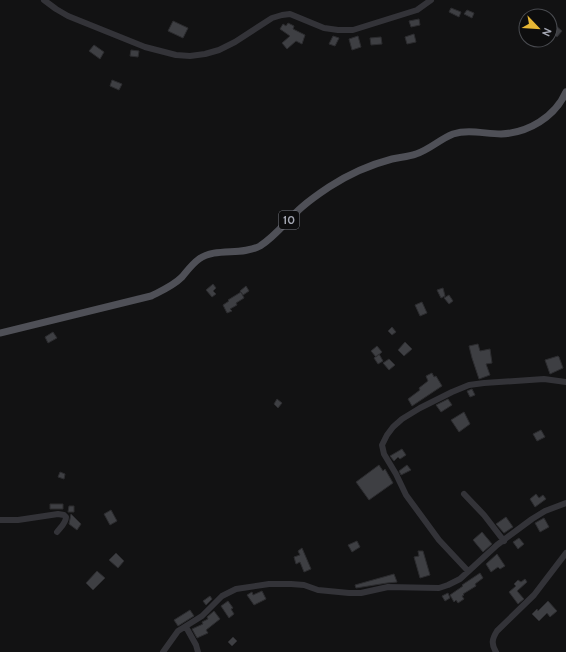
<svg xmlns="http://www.w3.org/2000/svg" width="566" height="652" viewBox="0 0 566 652" font-family="Cabin,sans-serif">
	<rect width="100%" height="100%" fill="#121213"/>
	<path fill="#3e3f43" stroke="#2c2c2f" d="M451 8 461 12 459 17 449 12Z
		M467 10 474 13 472 18 464 14Z
		M419 19 420 25 411 27 409 21Z
		M173 21 188 28 183 38 168 31Z
		M288 23 294 26 293 29 305 35 302 44 296 41 287 49 282 43 290 36 280 29 283 24 286 26Z
		M554 24 562 31 557 37 550 30Z
		M414 34 416 42 407 44 405 37Z
		M333 36 339 38 335 46 329 44Z
		M358 36 361 47 352 50 349 39Z
		M381 37 382 44 371 45 370 38Z
		M94 45 104 52 100 59 89 51Z
		M131 50 139 51 138 57 130 56Z
		M112 80 122 84 119 90 110 86Z
		M213 284 216 288 213 291 216 294 212 297 206 290Z
		M246 286 249 291 243 295 240 291Z
		M443 288 445 296 441 298 437 290Z
		M241 292 244 298 236 303 237 305 230 309 232 311 227 313 223 305 229 301 228 300Z
		M449 295 453 301 449 304 444 298Z
		M422 302 427 313 420 316 415 305Z
		M392 327 396 332 392 335 388 331Z
		M53 332 57 338 48 343 45 337Z
		M405 342 412 349 404 356 398 350Z
		M478 344 480 351 490 349 492 363 486 364 490 375 479 379 472 358 469 346Z
		M377 346 382 352 376 357 371 351Z
		M379 354 383 361 378 364 374 358Z
		M558 356 559 357 563 368 550 374 545 360Z
		M389 359 395 365 389 370 383 363Z
		M432 373 434 377 436 376 442 386 412 406 408 399 420 390 419 388 428 381 426 376Z
		M472 389 475 395 470 397 467 391Z
		M277 399 282 403 278 408 274 404Z
		M448 399 452 405 441 412 436 405Z
		M464 412 470 424 459 432 451 420Z
		M541 430 545 437 537 441 533 434Z
		M402 449 406 455 400 459 398 457 394 461 390 456Z
		M379 465 383 471 385 469 393 483 369 500 356 482Z
		M407 465 411 470 401 475 399 471Z
		M60 472 65 474 64 479 58 477Z
		M536 494 539 498 543 495 546 499 535 507 530 499Z
		M50 504H63V509H50Z
		M69 506H74V512H68Z
		M111 510 117 521 110 525 104 514Z
		M71 514 81 524 77 530 69 524Z
		M506 517 513 527 504 533 496 524Z
		M544 518 549 527 540 532 535 523Z
		M482 532 492 544 483 552 473 540Z
		M519 538 524 544 518 549 513 542Z
		M357 541 360 547 352 552 348 545Z
		M302 548 311 569 304 572 300 562 296 564 294 557 300 555 298 551Z
		M418 551H423L430 575 420 578 414 557 419 556Z
		M116 553 124 561 118 568 109 560Z
		M497 554 505 566 500 569 498 567 491 572 486 564Z
		M97 571 105 578 93 590 86 583Z
		M480 573 483 578 475 584 476 586 463 594 464 595 462 596 464 599 458 603 456 600 454 602 450 595 463 586 462 585Z
		M394 574 397 582 387 583 356 588 355 585Z
		M525 579 527 582 517 591 524 599 518 604 509 592 516 586 514 584 518 580 521 582Z
		M262 591 266 599 254 605 247 595 252 592 253 595Z
		M448 593 450 598 445 601 442 596Z
		M210 596 212 599 206 605 203 601Z
		M228 601 233 608 231 609 234 614 229 618 221 606Z
		M548 601 557 611 550 617 547 613 539 621 532 614 537 609 538 611Z
		M190 610 194 616 178 626 174 620Z
		M214 611 220 619 206 630 208 633 197 638 192 629 203 624 202 622 208 619 207 617Z
		M233 637 237 641 232 646 228 642Z"/>
	<g fill="none" stroke-linecap="round" stroke-linejoin="round">
		<path stroke="#333338" stroke-width="6" d="M44 0 56 9 68 16 145 47 176 55 190 56 205 54 219 50 235 42 272 18 282 15 290 14 324 28 338 30H353L417 10 431 0
			M464 494 484 515 504 541
			M0 520H18L58 514 64 515 66 517C66 523 61 527 57 532
			M468 571 439 540 406 495 396 474 384 454 382 445 387 435 393 427 402 419 420 408 452 392 469 385 484 383 544 379 566 382
			M186 627 196 645 198 652
			M163 652 178 631 202 616 222 596 236 589 269 584H291L304 585 318 590 349 593H361L388 587 439 588 448 585 460 579 497 545 532 519 545 511 566 503
			M496 652C491 644 492 639 497 631L534 595 566 553"/>
		<path stroke="#4f5057" stroke-width="7" d="M0 333 151 296C163 290 173 286 182 277 187 271 192 264 199 259 216 247 241 256 260 246 276 236 288 219 302 207 310 200 320 193 329 187 349 174 369 165 392 159 400 157 408 157 416 154 429 150 440 139 453 134 469 129 485 134 501 134 528 133 555 117 566 92"/>
	</g>
	<g text-anchor="middle" stroke-width="3.5" stroke-linejoin="round" paint-order="stroke">
		<rect fill="#0d0d0e" stroke="#777982" stroke-width="1" x="279" y="211" width="20" height="18" rx="3"/>
		<g font-size="11" font-weight="bold" fill="#a4a7b3">
			<text x="289" y="224">10</text>
		</g>
	</g>
	<g transform="translate(538 28) rotate(115)"><circle r="19" fill="#0d0d0e" stroke="#494b50"/>
	<path d="M0-3L7 15L0 10L-7 15Z" fill="#e7b735"/>
	<text y="-6" font-size="11" font-weight="bold" text-anchor="middle" fill="#a4a7b3">N</text>
	</g>
</svg>
